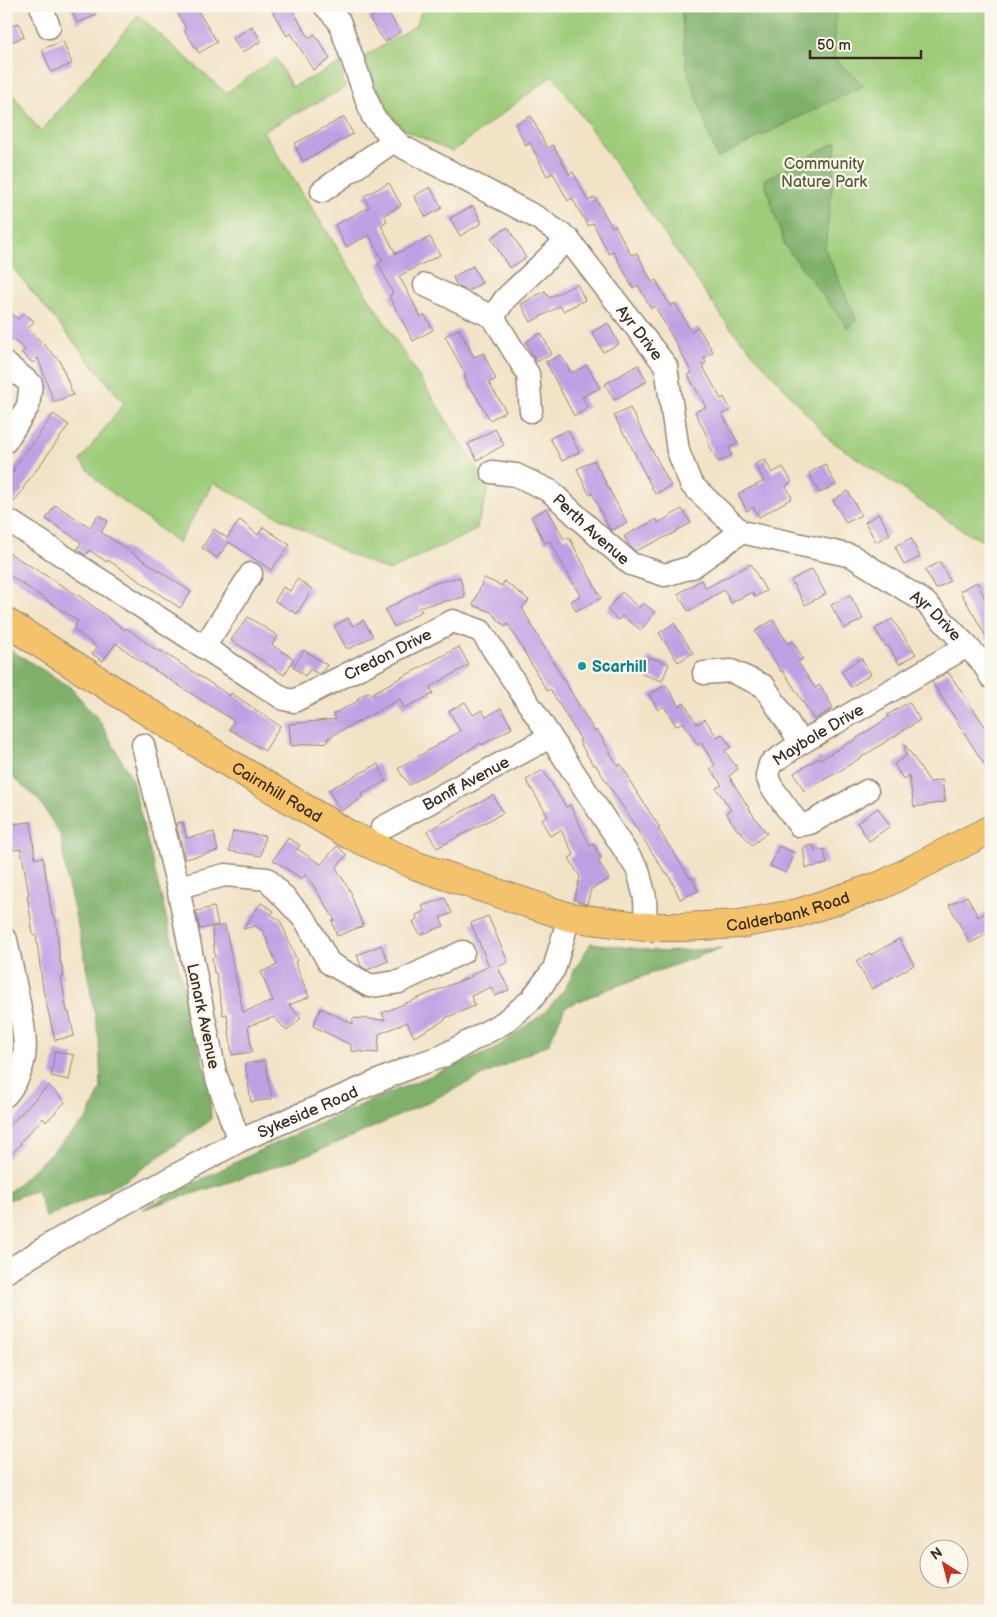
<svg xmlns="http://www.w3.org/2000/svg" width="997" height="1617" viewBox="0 0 997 1617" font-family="'Balsamiq Sans',sans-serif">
	<rect width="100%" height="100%" fill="#fbf7ec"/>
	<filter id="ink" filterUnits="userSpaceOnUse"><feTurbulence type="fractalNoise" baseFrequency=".02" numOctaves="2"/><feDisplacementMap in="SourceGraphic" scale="10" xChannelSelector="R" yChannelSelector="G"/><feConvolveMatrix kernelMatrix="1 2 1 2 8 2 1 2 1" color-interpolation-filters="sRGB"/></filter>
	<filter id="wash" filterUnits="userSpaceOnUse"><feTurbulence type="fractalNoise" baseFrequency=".0096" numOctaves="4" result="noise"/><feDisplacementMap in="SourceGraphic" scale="20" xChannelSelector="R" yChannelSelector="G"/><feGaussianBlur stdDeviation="1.12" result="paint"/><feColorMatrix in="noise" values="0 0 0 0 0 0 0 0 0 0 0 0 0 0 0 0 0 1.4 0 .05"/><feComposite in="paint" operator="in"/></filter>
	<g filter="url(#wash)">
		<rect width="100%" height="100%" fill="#f2e3c7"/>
		<path fill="#9ecc7a" stroke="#6c7b4c" d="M424 6H991V545L967 533 830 440 728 325 553 75 452 152 403 129 384 106 364 57 415 26Z
			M138 15 226 93 276 58 292 87 340 64 345 88 263 131 489 487 476 530 389 571 349 554 214 483 178 543 102 485 80 461 124 403 6 260V85L41 132Z"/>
		<path fill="#7eb06a" stroke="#5c6d44" d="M681 6H830L836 11 834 58 864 85 717 158 686 65Z
			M837 142 825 249 857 321 848 328 785 246 764 180Z
			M6 647 70 687 99 720 131 777 210 1091 211 1120 123 1182 46 1218 37 1190 6 1201V1195L88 1118 101 1088 99 1039 82 943 67 881 61 836 39 800 6 772Z
			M591 943 664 952 722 948 611 988 565 1007 549 1044C478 1077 409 1113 337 1143 274 1169 208 1189 143 1209L256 1152 370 1101 493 1050 544 1013 564 990 576 967Z"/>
		<g id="blocks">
			<path fill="#bfa0e4" d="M70 6H93L96 15 77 23Z
				M173 6H195L217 42 199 53 184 30 186 28Z
				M269 6H290L309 38 315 34 330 59 313 70 291 33 287 36Z
				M369 6H384L400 32 385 42 369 18 375 15Z
				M19 23 24 37 6 44V28Z
				M252 26 261 41 242 53 233 38Z
				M63 41 72 64 51 72 42 49Z
				M531 116 547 148 553 145 569 174 573 172 588 201 595 197 612 227 615 225 631 255 637 253 652 282 656 280 670 306 675 303 691 331 698 327 713 352 704 358 706 363 702 365 721 399 724 397 731 410 722 414 738 443 729 448 732 455 718 462 707 441 709 440 695 412 706 407 688 375 692 373 655 306 651 309 638 285 633 288 613 251 609 254 593 223 588 226 572 198 568 201 553 173 547 176 530 143 526 146 515 124Z
				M344 117 353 134 303 161 294 144Z
				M389 183 401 205 384 215 387 221 381 225 396 254 430 237 440 255 399 276 421 317 425 315 433 330 413 341 389 296 393 294 378 263 383 261 369 235 346 247 335 225 369 207 364 196Z
				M430 187 442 208 426 217 414 196Z
				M473 206 482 223 460 236 450 218Z
				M508 227 526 258 509 268 491 238Z
				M473 266 482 283 468 291 457 286 453 277Z
				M577 284 585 300 563 311 560 306 531 322 521 304 545 291 549 298Z
				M6 310 18 319 24 313 34 321 28 329 60 361 73 395 54 402 38 358 33 363 22 353 25 350 6 334Z
				M608 323 619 344 603 352 592 332Z
				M459 329 474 357 483 353 496 379 489 383 506 411 490 420 473 391 472 392 464 377 466 376 445 336Z
				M541 333 552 354 536 362 526 342Z
				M561 355 571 373 587 365 600 388 582 397 588 408 574 416 546 362Z
				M638 365 647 381 614 400 605 384Z
				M630 408 671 486 655 494 626 436H625L614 416Z
				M53 414 69 425 23 488 24 489 14 502 6 496V481L15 470 13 469 29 447 30 448Z
				M495 429 504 445 477 460 468 444Z
				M568 430 579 452 562 461 550 438Z
				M765 459 772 473 783 467 792 482 786 486 792 498 759 517 753 507 747 511 738 494 764 481 755 464Z
				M594 460 627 523 612 530 609 528 592 493 589 494 577 469Z
				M825 464 836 485 819 493 809 473Z
				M848 491 861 515 846 523 833 500Z
				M55 505 90 527 98 515 108 521 101 532 191 592 180 608 108 560 107 562 89 550 86 555 77 549 81 542 46 519Z
				M547 508 564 539 569 537 601 598 576 611 571 601 580 596 550 541 545 543 531 517Z
				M682 509 691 523 672 534 635 551 628 544 624 536 657 519 658 523Z
				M879 514 890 534 876 542 865 522Z
				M240 520 258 535 263 527 290 545 271 570 229 542 217 558 202 548 214 529 227 538Z
				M911 538 920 557 904 565 895 546Z
				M6 551 82 598 125 630 127 628 159 652 160 650 230 696 231 693 280 726 265 751 229 729 234 721 136 658 116 643 103 661 92 654 97 647 73 629 78 621 6 573Z
				M940 562 950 581 936 589 925 570Z
				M751 564 766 591 755 597 752 592 731 603 724 590 688 611 678 594 701 580 706 588Z
				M812 569 826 594 805 605 791 580Z
				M460 577 465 597 419 607 422 611 394 627 385 610 431 584Z
				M484 578 502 586 504 581 529 600 522 608 543 645 595 732 597 730 618 766 621 764 630 779 629 780 660 828 658 829 690 878 692 877 698 891 680 899 668 873 666 874 595 764 593 765 579 741 581 740 550 689 547 691 508 624 505 627 491 612 473 605Z
				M297 579 312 589 297 614 275 601 283 587 290 591Z
				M977 582 991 610V645L960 591Z
				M622 592 639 608 643 603 655 612 641 630 622 616 618 620 607 610Z
				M850 595 863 619 844 629 831 605Z
				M248 617 278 636 272 645 294 659 284 675 231 640Z
				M348 618 353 626 363 620 373 636 351 648H346L334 626Z
				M892 619 916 654 899 664 888 645 886 647 875 629Z
				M773 620 788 644 793 641 803 659 798 662 815 688 820 685 833 708 814 720 798 694 783 671 781 672 769 650 767 651 755 631Z
				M674 623 693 653 678 662 659 633Z
				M459 647 469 665 430 687 433 694 404 708 400 699 328 738V742L291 746 289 724 336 719 333 714 358 701 357 699 368 692 374 696 372 693Z
				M304 650 327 665 322 672 318 674 310 669 305 676 293 667Z
				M649 657 669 664 662 681 642 674Z
				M861 658 871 674 851 687 841 671Z
				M948 672 991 735V775L932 682Z
				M666 685 679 706 684 703 697 724 705 719 717 737 722 734 731 747 725 751 738 769 729 776 755 818 767 833 752 845 739 830 738 831 726 813 731 810 716 788 722 785 710 769 715 765 701 743 698 745 683 722 676 726 664 706 658 710 649 695Z
				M465 702 473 715 482 710 486 717 501 708 512 728 482 745 481 743 409 785 398 769 460 731 449 711Z
				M909 702 920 720 838 772 804 791 794 773 821 757 822 759 849 742 850 743 889 717 887 715Z
				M904 743 930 782 942 780 945 802 914 807 909 775 903 779 894 764 906 756Z
				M378 764 386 781 361 795 363 797 341 811 328 790Z
				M543 770 566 807 570 805 590 846 593 844 601 858 598 860 609 879 591 889 587 904 574 900 580 877 569 858 574 855 561 830 550 836 541 819 548 816 526 780Z
				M493 795 503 813 437 848 427 831Z
				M878 808 890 826 869 841 857 823Z
				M31 822 35 859 43 857 52 916H55L57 931 60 963 61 962 64 977H61L67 1012H69L74 1036 55 1040 43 989 36 935H33L30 914 27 895H29L21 849 13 850 10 824Z
				M183 822 187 838 214 832 218 851 185 859 176 823Z
				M233 831 265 836 261 856 229 851Z
				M288 838 300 845 297 849 321 864 337 846 347 855 336 868 352 894 351 895 363 926 337 936 332 921 335 920 306 874 302 879 273 860Z
				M814 845 815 851 824 849 827 864 806 868 803 847Z
				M779 846 795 853 786 873 770 866Z
				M967 896 978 917 991 910V932L970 943 949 905Z
				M445 898 452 913 440 918 444 926 420 935 413 922 417 919 416 915 425 911 422 906Z
				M261 903 274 911 271 915 280 920 297 961 295 962 309 997 289 1005 301 1018 287 1031 274 1017 248 1026 252 1052 232 1055 227 1014 223 1015 216 973H214L212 958 215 957 212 928 225 925 243 1012 273 1001 261 972 277 965 263 931 255 926 243 929Z
				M214 907 218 925 200 929 196 911Z
				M488 916 508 962 498 967 509 990 495 996 491 987 471 996 475 1006 445 1018V1020L414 1037 407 1022 379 1034 378 1053 351 1051V1045L313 1026 321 1008 353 1024V1018L385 1020 382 1013 472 976 471 975 489 966 471 923Z
				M899 939 914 965 872 989 856 961 870 953 871 955Z
				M381 945 388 961 367 970 361 966 357 955Z
				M55 1051 74 1055 69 1080 51 1076Z
				M265 1060 272 1099 251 1102 245 1064Z
				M49 1085 65 1102 46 1122 43 1118 20 1142 21 1144 6 1160V1129Z"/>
		</g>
	</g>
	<g filter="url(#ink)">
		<use href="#blocks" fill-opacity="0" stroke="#968672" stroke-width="1"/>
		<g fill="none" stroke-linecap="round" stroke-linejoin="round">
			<defs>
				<g id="minor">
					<path d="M41 6 49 27"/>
					<path id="s1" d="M325 6 339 21 373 117 401 146 538 218 568 239 666 366 678 451 691 484 741 532 852 556 925 602 983 663 991 677"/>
					<path d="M322 191 395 140"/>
					<path d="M425 285 493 317 528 374 531 411"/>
					<path d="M493 317 505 299 568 239"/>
					<path d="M6 364 31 384 28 406 6 441"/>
					<path id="s2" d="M492 472 516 475 550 491 597 535 631 564 665 575 692 567 741 532"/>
					<path id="s3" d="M6 519 284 699 294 701 453 621 481 631 638 870 645 898 646 927"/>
					<path d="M204 647 251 574"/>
					<path d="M704 673 731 671 764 686 801 743"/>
					<path d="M143 745 178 887"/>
					<path id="s4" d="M867 791 810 823 799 825 771 786 767 776 770 764 801 743 967 646"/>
					<path id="s5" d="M382 828 550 737"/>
					<path d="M6 940C10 960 14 979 18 998 25 1035 33 1063 6 1095"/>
					<path d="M239 1141 215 1073 178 887 225 875 267 879 306 921 329 963 370 986 399 982 463 952"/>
					<path id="s6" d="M6 1272 54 1242 239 1141 413 1066 443 1056 503 1023 531 1000 554 969 569 917"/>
				</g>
				<g id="major">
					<path id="s7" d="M6 622 229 763 348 834 417 866 569 917 646 927H683L740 924 798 913 882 885 991 829"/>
				</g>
			</defs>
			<use href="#minor" stroke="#968672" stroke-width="25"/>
			<use href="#major" stroke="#968672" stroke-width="30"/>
			<use href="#minor" stroke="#fff" stroke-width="22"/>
			<use href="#major" stroke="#f4c26a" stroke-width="28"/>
		</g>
	</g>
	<circle fill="#0f9aa8" stroke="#fbf7ec" stroke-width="2" cx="582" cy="666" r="5"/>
	<g text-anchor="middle" stroke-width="4.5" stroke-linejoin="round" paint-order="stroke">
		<g font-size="16" fill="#595b3a" stroke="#fbf7ec">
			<text x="824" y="169">Community<tspan x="824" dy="18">Nature Park</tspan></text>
		</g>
		<g font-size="16" fill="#3b2a1e" stroke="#fbf7ec">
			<text dy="6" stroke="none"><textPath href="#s1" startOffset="472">Ayr Drive</textPath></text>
			<text dy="6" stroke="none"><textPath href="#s2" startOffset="118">Perth Avenue</textPath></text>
			<text dy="6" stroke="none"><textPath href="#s1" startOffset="922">Ayr Drive</textPath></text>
			<text dy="6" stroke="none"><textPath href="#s3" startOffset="446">Credon Drive</textPath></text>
			<text dy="6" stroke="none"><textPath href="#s4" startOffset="204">Maybole Drive</textPath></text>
			<text dy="6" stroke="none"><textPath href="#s5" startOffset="95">Banff Avenue</textPath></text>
			<text dy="6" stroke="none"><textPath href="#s7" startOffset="320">Cairnhill Road</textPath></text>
			<text dy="6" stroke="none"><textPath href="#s7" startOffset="860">Calderbank Road</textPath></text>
			<text transform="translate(204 1016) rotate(78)" y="6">Lanark Avenue</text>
			<text dy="6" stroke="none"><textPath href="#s6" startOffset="342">Sykeside Road</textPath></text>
		</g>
		<g font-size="16" font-weight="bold" fill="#0d838f" stroke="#fbf7ec" text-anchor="start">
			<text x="592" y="672">Scarhill</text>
		</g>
	</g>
	<rect width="997" height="1617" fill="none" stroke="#fbf7ec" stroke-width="25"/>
	<g transform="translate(944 1564) rotate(324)"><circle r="24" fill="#fbf7ec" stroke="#aea59a"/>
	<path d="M0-4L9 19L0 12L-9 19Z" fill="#c8321e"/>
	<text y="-8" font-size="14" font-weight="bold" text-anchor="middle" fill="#3b2a1e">N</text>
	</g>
	<path d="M810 50v8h111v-8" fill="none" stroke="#3b2a1e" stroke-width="2.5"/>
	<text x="817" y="50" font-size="15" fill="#3b2a1e" stroke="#fbf7ec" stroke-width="4" paint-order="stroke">50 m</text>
</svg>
